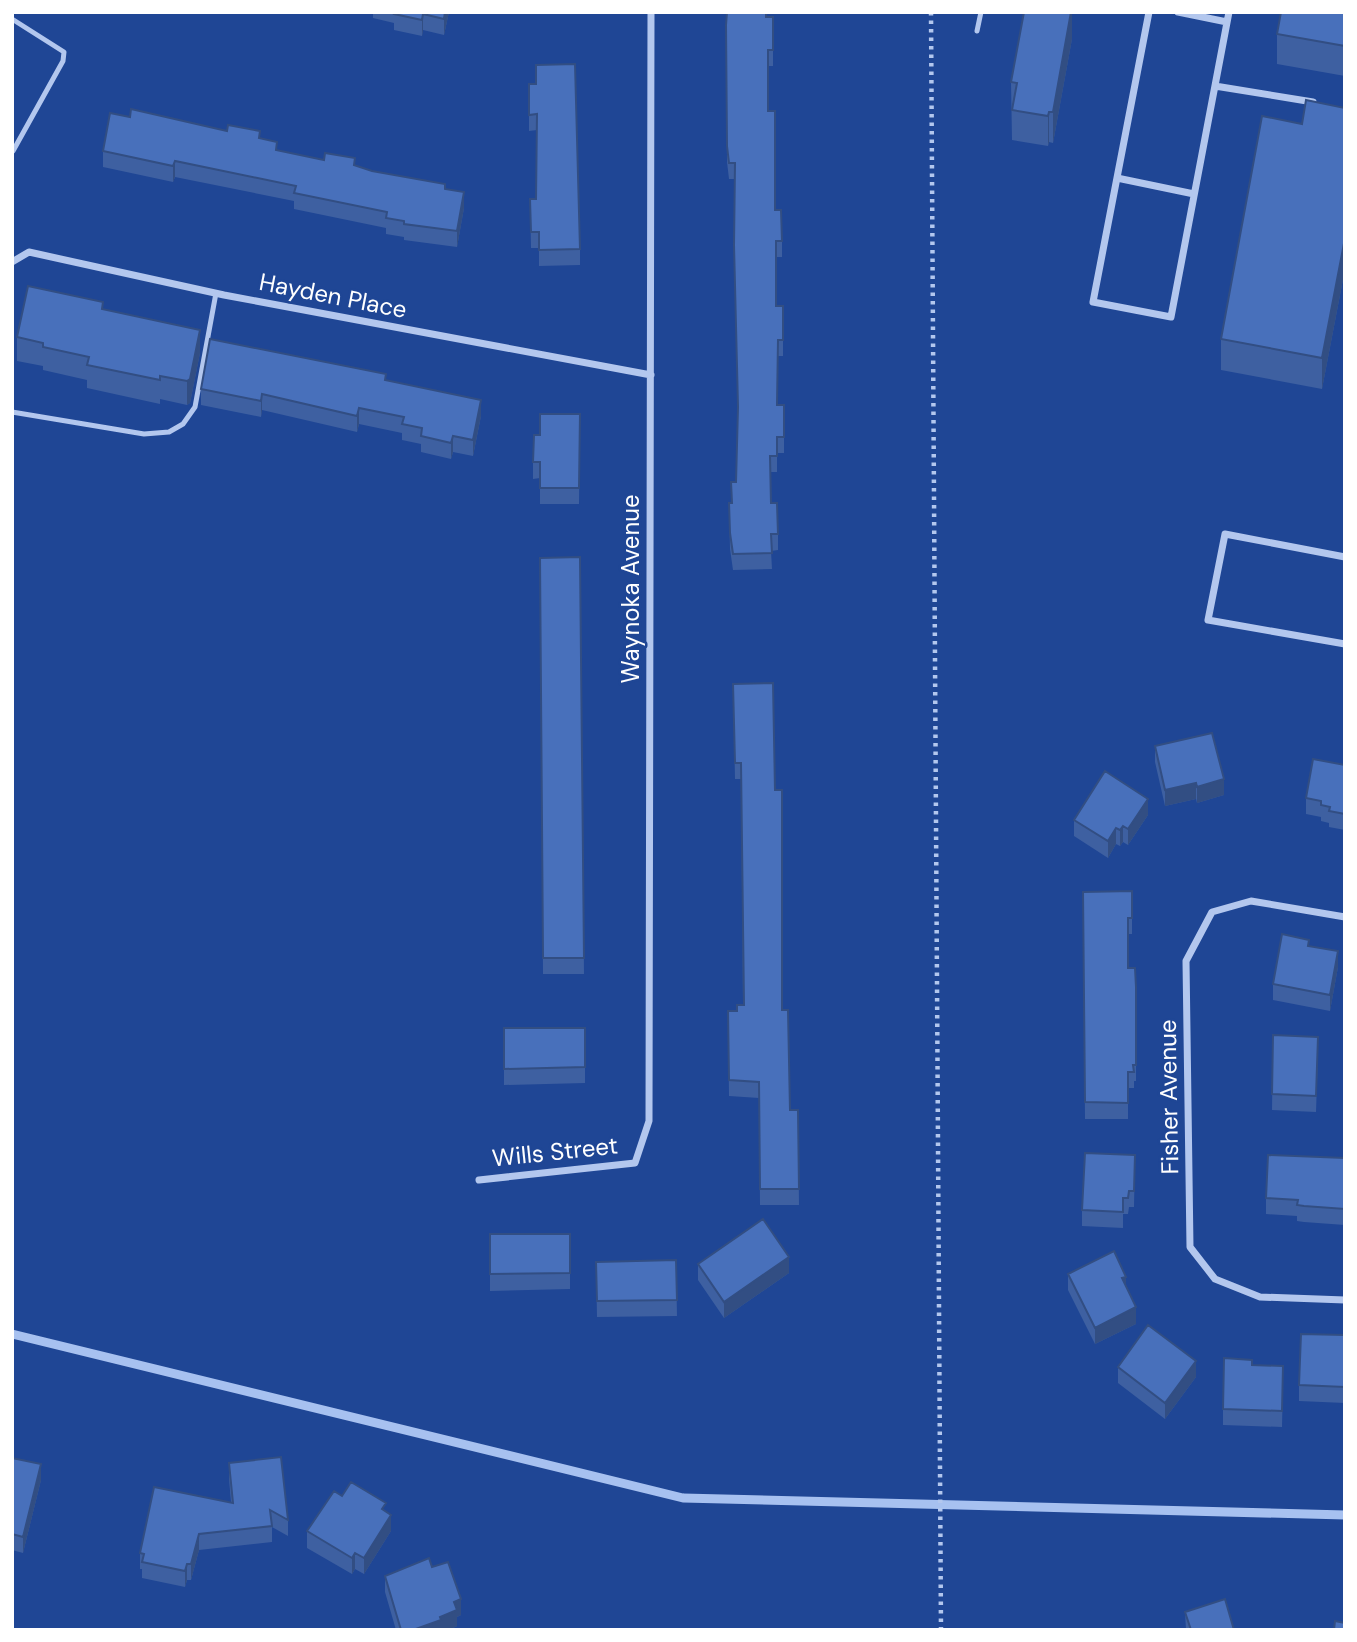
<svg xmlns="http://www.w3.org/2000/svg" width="1357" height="1642" viewBox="0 0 1357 1642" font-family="'DM Sans',sans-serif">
	<rect width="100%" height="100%" fill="#1f4695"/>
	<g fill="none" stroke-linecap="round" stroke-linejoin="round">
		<path stroke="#a7c1f0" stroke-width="9" d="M12 1334 683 1498 1345 1515"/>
		<path stroke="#b3c7ee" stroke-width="4.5" stroke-dasharray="3.5 5" stroke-linecap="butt" d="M931 12 941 1630"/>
		<path stroke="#b3c7ee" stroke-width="5" d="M12 19 64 52 63 61 13 151
			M977 31 981 12
			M12 412 144 434 169 432 183 424 195 407 216 293"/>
		<path stroke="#b3c7ee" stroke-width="7" d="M1149 12 1093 302 1171 317 1229 12
			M1178 12 1227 22
			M1215 86 1313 102
			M1117 178 1194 194
			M12 262 29 252 224 295 651 375
			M1345 557 1225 534 1208 620 1345 644
			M1345 917 1251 901 1212 912 1186 961 1190 1247 1215 1279 1260 1297 1345 1300
			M479 1180 635 1163 649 1121 651 12"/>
	</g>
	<path fill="#3e60a1" d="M373 12H449L444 35 423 30 422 36 394 30V23L373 18Z
		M1024 12H1072V39L1053 143 1049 142 1048 146 1012 140 1011 82Z
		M1345 12V76L1277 64V34Z
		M766 17H773V66H768V111L775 210 782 241V257H776V306H783V356H778L777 405H784V453H777V472H771V503L778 534V550L771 551 772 569 733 570 730 549 729 503H732L736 482 738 415 735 179H729L727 162 726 25Z
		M529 84 580 249V265L539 266V248H531L530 199H536L537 130 529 131Z
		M1345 108V269L1322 389 1221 370V339L1302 124Z
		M260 139 277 150 355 166 372 171 445 189 464 208 457 247 404 240V237L386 234V228L294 209V201L175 177 173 182 103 167V151Z
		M103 309 200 353 190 403 187 405 160 399V404L87 388V380L43 370V366L17 361V337Z
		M386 380 481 416 473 456 453 452 451 459 421 452V444L402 440V433L359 424 357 432 262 410 261 417 201 405V389Z
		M580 414 579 504H540V478L533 479V462L540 435Z
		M580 557 584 974H543L540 558Z
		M733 684 775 790 782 1010 790 1110H798L799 1205H760L759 1098 729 1096 728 1011H737L743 1005 741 779H735Z
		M1155 746 1224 795 1197 803 1196 799 1165 806 1155 762Z
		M1345 765V830L1329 827V823L1321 821V817L1306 814V798Z
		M1148 815 1128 845 1123 842 1120 846 1116 844 1108 858 1074 836V820Z
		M1132 891V934H1128V968L1136 987V1081H1134V1088H1128V1119H1085L1083 892Z
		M1338 967 1330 1011 1273 1000V984Z
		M504 1028H585V1083L504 1085Z
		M1273 1035 1318 1053 1316 1112 1272 1110Z
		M1135 1155 1134 1207H1129L1128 1214H1123V1228L1082 1226V1210Z
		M1345 1158V1225L1304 1222 1297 1221V1216L1266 1214V1198Z
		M490 1234H570V1289L490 1291Z
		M676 1260 677 1316 597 1317 596 1262Z
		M698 1264 789 1273 724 1318 698 1280Z
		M1068 1274 1126 1288 1136 1324 1095 1344 1068 1290Z
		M1345 1335V1403L1299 1401V1385Z
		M1252 1365 1283 1382 1282 1427 1223 1425V1409Z
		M1118 1367 1196 1377 1165 1419 1118 1383Z
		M12 1458 41 1480 23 1553 12 1550Z
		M229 1463 288 1520V1536L272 1527V1542L199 1550 191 1580H187L185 1587 142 1578V1569H140V1553L231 1502 229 1479Z
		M342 1496 386 1512 391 1531 364 1574 355 1569 352 1574 307 1548V1531Z
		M432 1567 461 1615 457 1617V1626L449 1630H396L385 1592V1576Z
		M1185 1612 1234 1630H1186Z"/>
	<path fill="#324e83" d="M445 12H449L444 35V19Z
		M1067 12H1072V39L1053 143V112Z
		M423 14V30L422 36V20Z
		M1049 112V142L1048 146V116Z
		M175 161V177L173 182V166Z
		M464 192V208L457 247V231Z
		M1345 238V269L1322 389V358Z
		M200 330V353L190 403 187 405V381Z
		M262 394V410L261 417V401Z
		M481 400V416L473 456V440Z
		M359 408V424L357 432V416Z
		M453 436V452L451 459V443Z
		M1224 779V795L1197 803V787Z
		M1196 783V799L1165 806V790Z
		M1148 799V815L1128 845V829Z
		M1123 826V842L1120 846V830Z
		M1116 828V844L1108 858V841Z
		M1338 951V967L1330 1011V995Z
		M789 1257V1273L724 1318V1302Z
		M1126 1277V1293L1122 1278Z
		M1136 1307V1324L1095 1344V1328Z
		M1196 1361V1377L1165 1419V1403Z
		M41 1464V1480L23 1553V1537Z
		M391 1515V1531L364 1574V1558Z
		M199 1534V1550L191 1580V1564Z
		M355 1553V1569L352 1574V1558Z
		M187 1564V1580L185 1587V1571Z
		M461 1599V1615L457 1617V1626L449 1630H413L440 1617 454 1602Z"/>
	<path fill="#4870bb" stroke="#324e83" stroke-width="2" d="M395 12H445L444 19 423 14 422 20 394 14Z
		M727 12H766V17H773V50H768V111H775V210H781L782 241H776V306H783V340H778L777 405H784V437H777V456H770L771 503H777L778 534H771L772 553 733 554 730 533 729 503H732L731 482H736L738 407 734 245 735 163H729L727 146 726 25Z
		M1024 12H1071L1053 112H1049L1048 116 1012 110 1017 83 1011 82Z
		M1281 12H1345V46L1277 34Z
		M575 64 580 249 539 250V232H531L530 199H536L537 114 529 115V84H536V65Z
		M1306 100 1345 108V238L1322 358 1221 339 1262 116 1302 124Z
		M131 109 227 131 228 125 260 131 259 138 277 142 276 150 324 160 325 153 355 158 354 165 372 171 445 184V189L464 192 457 231 404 224V221L386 218 387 212 294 193 296 186 175 161 173 166 103 151 110 113 130 117Z
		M28 286 103 302 102 309 200 330 190 379 187 381 160 376V380L87 365 89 357 43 347V343L17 337Z
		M210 339 386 374 385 380 481 400 473 440 453 436 451 443 421 436 422 428 402 424 404 417 359 408 357 416 262 394 261 401 201 389Z
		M540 414H580L579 488H540V462H533L534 435H540Z
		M580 557 584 958H543L540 558Z
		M773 683 775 790H782V1010H788L790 1110H798L799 1189H760L759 1082 729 1080 728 1011H737V1005H744L741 763H735L733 684Z
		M1212 733 1224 779 1197 787 1196 783 1165 790 1155 746Z
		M1313 759 1345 765V814L1329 811 1330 807 1321 805V801L1306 798Z
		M1105 771 1148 799 1128 829 1123 826 1120 830 1116 828 1108 841 1074 820Z
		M1132 891V918H1128V968H1135L1136 987V1065H1133L1134 1072H1128V1103L1085 1102 1083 892Z
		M1282 934 1309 940 1308 946 1338 951 1330 995 1273 984Z
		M504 1028H585V1067L504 1069Z
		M1273 1035 1318 1037 1316 1096 1272 1094Z
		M1085 1153 1135 1155 1134 1191H1129L1128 1198H1123V1212L1082 1210Z
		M1268 1155 1345 1158V1209L1304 1206 1297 1205 1298 1200 1266 1198Z
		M763 1219 789 1257 724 1302 698 1264Z
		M490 1234H570V1273L490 1274Z
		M1114 1251 1126 1277 1122 1278 1136 1307 1095 1328 1068 1274Z
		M676 1260 677 1300 597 1301 596 1262Z
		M1148 1325 1196 1361 1165 1403 1118 1367Z
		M1301 1334 1345 1335V1387L1299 1385Z
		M1224 1358 1252 1360V1365L1283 1366 1282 1411 1223 1409Z
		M281 1457 288 1520 270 1510 272 1526 199 1534 191 1564H187L185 1571 142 1562 144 1554 140 1553 154 1487 233 1503 229 1463Z
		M12 1458 41 1464 23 1537 12 1534Z
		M351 1482 386 1503 382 1509 391 1515 364 1558 355 1553 352 1558 307 1531 334 1491 342 1496Z
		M429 1558 432 1567 448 1562 461 1599 454 1602 457 1610 440 1617 441 1620 413 1630H401L385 1576Z
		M1225 1599 1234 1630H1191L1185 1612Z
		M1335 1621 1345 1623V1630H1334Z"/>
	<g text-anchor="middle" stroke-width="5" stroke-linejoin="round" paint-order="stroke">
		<g font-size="24" fill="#fff" stroke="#1f4695">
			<text transform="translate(333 296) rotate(11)" y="8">Hayden Place</text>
			<text transform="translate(631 589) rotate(-90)" y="8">Waynoka Avenue</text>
			<text transform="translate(1169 1097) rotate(-91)" y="8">Fisher Avenue</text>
			<text transform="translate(555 1152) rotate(-6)" y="8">Wills Street</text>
		</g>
	</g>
	<rect width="1357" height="1642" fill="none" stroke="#ffffff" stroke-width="28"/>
</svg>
